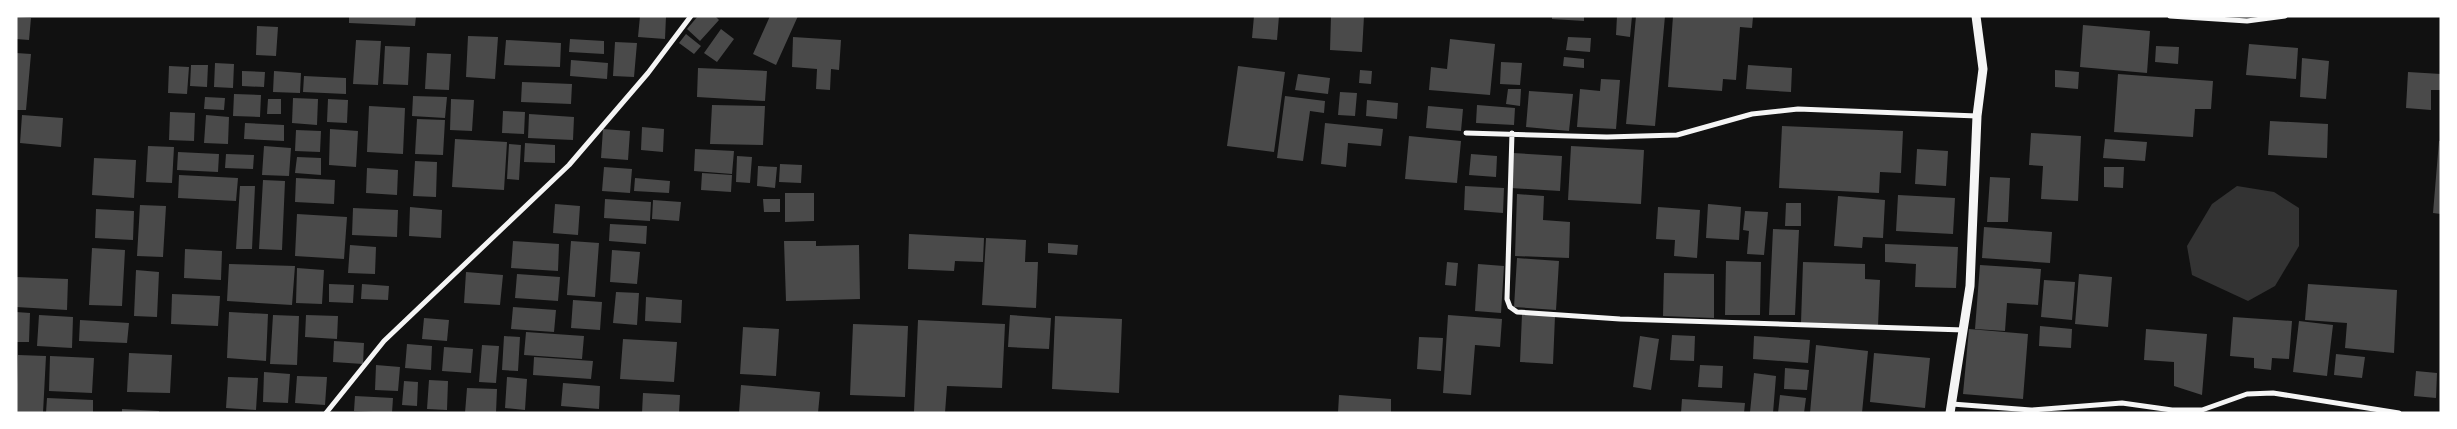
<svg xmlns="http://www.w3.org/2000/svg" width="2457" height="429" viewBox="0 0 2457 429" font-family="'Crimson Pro',serif">
	<rect width="100%" height="100%" fill="#111"/>
	<path fill="#333" d="M2237 186 2274 192 2299 208V246L2275 286 2248 301 2192 275 2187 246 2212 204Z"/>
	<path fill="#4a4a4a" d="M349 16H416L415 26 349 23Z
		M640 16H666L665 39 638 37Z
		M698 16H715L719 20 700 41 687 29Z
		M770 16H798L776 65 753 54Z
		M1254 16H1279L1277 40 1252 38Z
		M1331 16H1364L1362 52 1330 50Z
		M1552 16H1584V21L1552 19Z
		M1617 16H1632L1630 37 1616 35Z
		M1636 16H1665L1655 126 1626 124Z
		M1673 16 1753 17 1752 28 1740 27 1736 80 1723 79 1722 91 1668 87Z
		M16 17 31 18 29 40 16 39Z
		M2083 25 2150 31 2147 73 2080 67Z
		M257 26 278 27 276 56 256 55Z
		M721 29 734 39 717 62 704 53Z
		M686 34 701 46 694 54 679 43Z
		M468 36 498 37 495 79 466 77Z
		M793 37 841 40 839 70 831 69 830 90 816 89 817 69 792 67Z
		M1568 37 1591 38 1590 52 1566 50Z
		M570 39 604 41V54L569 52Z
		M1450 39 1495 44 1490 95 1429 90 1431 67 1447 69Z
		M356 40 381 41 378 85 353 84Z
		M506 40 561 43 560 67 504 65Z
		M615 42 637 43 634 77 613 76Z
		M2249 44 2298 48 2296 79 2246 75Z
		M385 46 410 47 408 85 383 84Z
		M2156 46 2179 47 2178 64 2155 62Z
		M16 53 31 54 26 110H16Z
		M427 53 451 54 449 90 425 89Z
		M1564 57 1584 59V68L1563 66Z
		M2302 58 2329 61 2326 99 2300 97Z
		M571 60 608 63 607 79 570 76Z
		M1501 62 1522 63 1520 85 1500 84Z
		M215 63 234 64 233 88 214 87Z
		M191 65H208L207 87 190 86Z
		M1748 65 1792 68 1791 92 1746 89Z
		M169 66 189 67 187 94 168 93Z
		M1238 66 1285 72 1274 152 1227 146Z
		M698 68 767 71 765 101 697 97Z
		M1360 70 1372 71 1371 84 1359 83Z
		M2055 70 2079 72 2078 89 2055 87Z
		M242 71 265 72 264 87 242 86Z
		M274 71 301 73 300 93 273 92Z
		M2408 72 2441 74V90H2431V110L2406 108Z
		M1298 74 1330 78 1328 94 1295 90Z
		M2118 74 2213 81 2211 109H2195L2193 137 2114 132Z
		M304 76 346 78V94L303 92Z
		M1601 79 1620 80 1616 129 1577 127 1580 89 1600 91Z
		M522 82 572 84 571 104 521 102Z
		M1508 89H1521L1520 106 1506 104Z
		M1529 91 1573 94 1569 131 1526 127Z
		M1340 92 1357 93 1355 116 1338 115Z
		M234 94 261 95 260 117 233 116Z
		M413 96 447 97 445 118 412 116Z
		M1285 96 1325 101 1324 113 1310 111 1303 161 1277 158Z
		M205 97 225 98 224 110 204 109Z
		M293 98 318 99 317 125 292 123Z
		M268 99H281V114H267Z
		M328 99 348 100 347 123 327 122Z
		M451 99 474 100 472 131 450 130Z
		M1367 100 1398 103 1397 119 1366 116Z
		M712 105 765 106 763 145 710 144Z
		M1477 105 1515 108 1514 125 1476 123Z
		M369 106 405 108 403 154 367 152Z
		M1428 106 1463 109 1461 131 1426 128Z
		M503 111 525 112 524 134 502 133Z
		M170 112 195 113 194 141 169 140Z
		M529 114 574 117 573 140 528 138Z
		M22 115 63 118 61 147 20 143Z
		M206 115 229 117 228 144 204 143Z
		M417 119 445 120 443 155 415 154Z
		M2270 121 2328 124 2327 158 2268 155Z
		M245 123 284 125V141L244 139Z
		M1325 123 1383 129 1381 146 1348 143 1346 167 1321 164Z
		M1782 126 1903 131 1901 173 1880 172 1879 193 1779 188Z
		M642 127 664 129 663 152 641 150Z
		M330 129 358 131 356 167 329 165Z
		M603 129 630 131 628 160 601 158Z
		M296 130 321 131 320 152 295 151Z
		M2031 133 2081 136 2078 201 2041 199 2043 166 2029 165Z
		M1409 136 1461 141 1457 183 1405 179Z
		M455 139 507 142 504 190 452 187Z
		M2105 139 2147 142 2145 161 2103 158Z
		M2439 141H2441V214L2433 213Z
		M525 143 555 145V163L524 162Z
		M509 144 521 145 519 180 507 179Z
		M148 146 174 147 172 183 146 182Z
		M264 146 291 148 289 176 262 175Z
		M1571 146 1644 150 1641 204 1568 200Z
		M695 149 734 151 732 174 694 171Z
		M1917 149 1948 151 1946 186 1915 184Z
		M178 152 219 154 218 172 177 170Z
		M1513 153 1562 156 1560 191 1511 188Z
		M226 154 254 155 253 169 225 168Z
		M1471 154 1497 156 1496 177 1469 175Z
		M737 156 752 157 750 183 736 182Z
		M297 157 321 158V175L295 173Z
		M94 158 136 160 134 198 92 195Z
		M415 161 437 162 436 197 413 196Z
		M780 164 802 165 801 183 779 182Z
		M758 166 777 167 775 188 757 186Z
		M604 167 632 169 630 193 602 191Z
		M2104 167H2124L2123 188 2104 187Z
		M367 168 398 170 397 195 366 193Z
		M702 173 732 175 731 192 701 190Z
		M179 175 238 178 236 201 178 198Z
		M1990 177 2010 178 2008 222H1987Z
		M296 178 335 180 334 204 295 202Z
		M635 178 670 181 669 193 634 191Z
		M263 180 285 181 282 250 259 249Z
		M240 186H255L252 249H236Z
		M1465 186 1504 188 1503 213 1464 210Z
		M785 193H814V221L785 222Z
		M1517 194 1544 196 1543 220 1570 222 1569 258 1515 256Z
		M1898 195 1955 198 1953 234 1896 231Z
		M1838 196 1885 200 1883 238 1863 237 1862 248 1834 246Z
		M605 199 651 202 650 221 604 218Z
		M763 199H780V212H764Z
		M653 200 681 202 679 221 652 219Z
		M1786 203H1801V226H1785Z
		M555 204 580 206 578 235 553 233Z
		M1708 204 1741 207 1739 240 1706 238Z
		M140 205 166 206 163 257 137 256Z
		M410 207 442 210 441 238 409 236Z
		M1658 207 1700 210 1697 258 1674 256 1675 240 1656 239Z
		M353 208 398 210 397 237 352 235Z
		M96 209 134 211 133 240 95 238Z
		M1745 211 1768 212 1764 255 1747 254 1749 231 1743 230Z
		M297 214 347 217 344 259 295 256Z
		M610 224 647 226 646 244 609 241Z
		M1984 227 2052 232 2050 263 1982 258Z
		M1773 229 1799 230 1795 315H1769Z
		M909 234 984 238 983 262 955 261 954 271 908 269Z
		M986 238 1026 240 1025 262H1038L1036 308 982 305Z
		M513 241 559 244 558 271 511 268Z
		M571 241 599 243 595 297 567 295Z
		M784 241H816V246L859 245 860 299 786 301Z
		M1048 243 1078 245 1077 255 1048 253Z
		M1885 244 1958 247 1956 288 1915 287 1916 264 1885 262Z
		M350 245 376 247 375 274 348 273Z
		M92 248 125 250 122 306 89 305Z
		M185 249 222 251 221 280 184 278Z
		M612 250 640 252 637 284 610 282Z
		M1517 258 1559 261 1556 310 1514 307Z
		M1726 261 1761 262 1760 315H1725Z
		M1447 262 1458 263 1456 286 1445 285Z
		M1803 262 1865 264V279L1880 280 1878 326 1801 323Z
		M229 264 295 266 292 305 227 301Z
		M1478 264 1504 266 1501 313 1475 311Z
		M1980 265 2041 269 2038 305 2007 303 2005 331 1975 329Z
		M297 268 324 270 322 304 296 303Z
		M136 270 159 272 157 317 134 316Z
		M466 272 503 275 500 305 464 303Z
		M1664 273 1714 274V318L1663 316Z
		M517 274 560 277 558 301 515 298Z
		M2079 274 2112 277 2108 327 2075 324Z
		M16 277 68 279 67 310 16 307Z
		M2044 280 2075 282 2072 320 2041 317Z
		M329 284 354 285 353 303 329 302Z
		M362 284 389 286 388 300 361 299Z
		M2308 284 2397 290 2394 353 2345 348 2347 323 2305 320Z
		M616 292 639 293 637 325 613 323Z
		M172 294 220 296 218 326 171 324Z
		M646 297 682 300 681 323 645 321Z
		M573 300 602 302 600 330 571 328Z
		M513 307 556 310 554 332 511 329Z
		M16 312 30 313 29 342H16Z
		M229 312 268 314 266 361 227 358Z
		M1522 314 1555 316 1553 364 1520 362Z
		M39 315 73 317 72 348 37 346Z
		M273 315 299 316 297 365 270 364Z
		M306 315 338 316 337 339 305 337Z
		M1010 315 1051 318 1049 349 1008 347Z
		M1448 315 1502 319 1500 347 1475 345 1471 395 1443 393Z
		M1055 316 1122 319 1119 393 1052 389Z
		M2233 317 2292 321 2289 359 2272 358 2271 370 2254 368V358L2230 356Z
		M424 318 449 320 447 341 422 339Z
		M80 320 129 323 127 343 79 341Z
		M918 320 1005 324 1002 388 947 386 945 413 914 412Z
		M2299 321 2333 325 2327 376 2293 372Z
		M853 324 908 326 905 397 850 395Z
		M2040 326 2072 329 2071 348 2039 346Z
		M743 327 779 329 776 376 740 374Z
		M1969 329 2028 334 2023 399 1963 394Z
		M2146 329 2207 334 2202 395 2174 386V362L2144 360Z
		M526 332 584 336 582 359 524 355Z
		M1672 335 1695 336 1694 361 1670 360Z
		M504 336 520 337 518 371 502 370Z
		M1640 336 1659 339 1651 390 1633 387Z
		M1754 336 1810 340 1808 363 1753 359Z
		M1419 337 1443 338 1441 371 1417 369Z
		M623 339 677 342 674 382 620 379Z
		M334 341 364 343 363 364 333 362Z
		M407 344 432 346 431 370 405 368Z
		M482 345 499 346 496 383 479 382Z
		M1816 345 1868 351 1862 413H1810Z
		M444 347 473 349 471 373 442 371Z
		M129 353 172 355 170 393 127 392Z
		M1874 353 1930 358 1925 408 1870 402Z
		M2336 354 2365 357 2362 378 2334 375Z
		M18 355 46 356 43 413H16Z
		M50 356 94 358 92 393 49 391Z
		M534 357 593 361 591 379 533 375Z
		M376 365 400 367 398 391 375 390Z
		M1700 365 1723 366 1722 388 1698 387Z
		M1785 368 1809 370 1807 390 1784 389Z
		M2416 371 2437 373 2436 398 2414 396Z
		M264 372 290 374 288 403 263 402Z
		M1754 373 1776 376 1773 413 1750 412Z
		M297 376 327 377 325 405 295 403Z
		M228 377 258 378 256 410 226 408Z
		M507 377 527 379 525 410 505 408Z
		M429 380 448 381 447 410 427 409Z
		M404 381 418 382 417 406 402 405Z
		M563 383 600 386 599 409 561 406Z
		M741 385 820 392 818 413H739Z
		M467 388 497 389 496 413H465Z
		M643 393 680 395 679 413H642Z
		M1339 395 1391 399V413H1338Z
		M1780 395 1806 398 1804 413H1778Z
		M355 396 393 398 392 413 354 411Z
		M47 398 93 400V413H46Z
		M1682 399 1745 403 1744 413H1681Z
		M122 409 159 411V413H122Z"/>
	<g fill="none" stroke-linecap="round" stroke-linejoin="round">
		<path stroke="#f5f5f5" stroke-width="5" d="M2170 16 2247 21 2285 16
			M1466 133 1607 137 1677 135 1752 114 1798 109 1977 116
			M1512 133 1507 299 1510 307 1517 312 1620 319 1964 330
			M1952 404 2031 410 2122 403 2172 410H2202L2247 394 2273 393 2399 413
			M326 413 384 341 569 165 648 73 691 16"/>
		<path stroke="#f5f5f5" stroke-width="9" d="M1950 413 1970 286 1977 116 1983 69 1976 16"/>
	</g>
	<rect width="2457" height="429" fill="none" stroke="#ffffff" stroke-width="35"/>
</svg>
